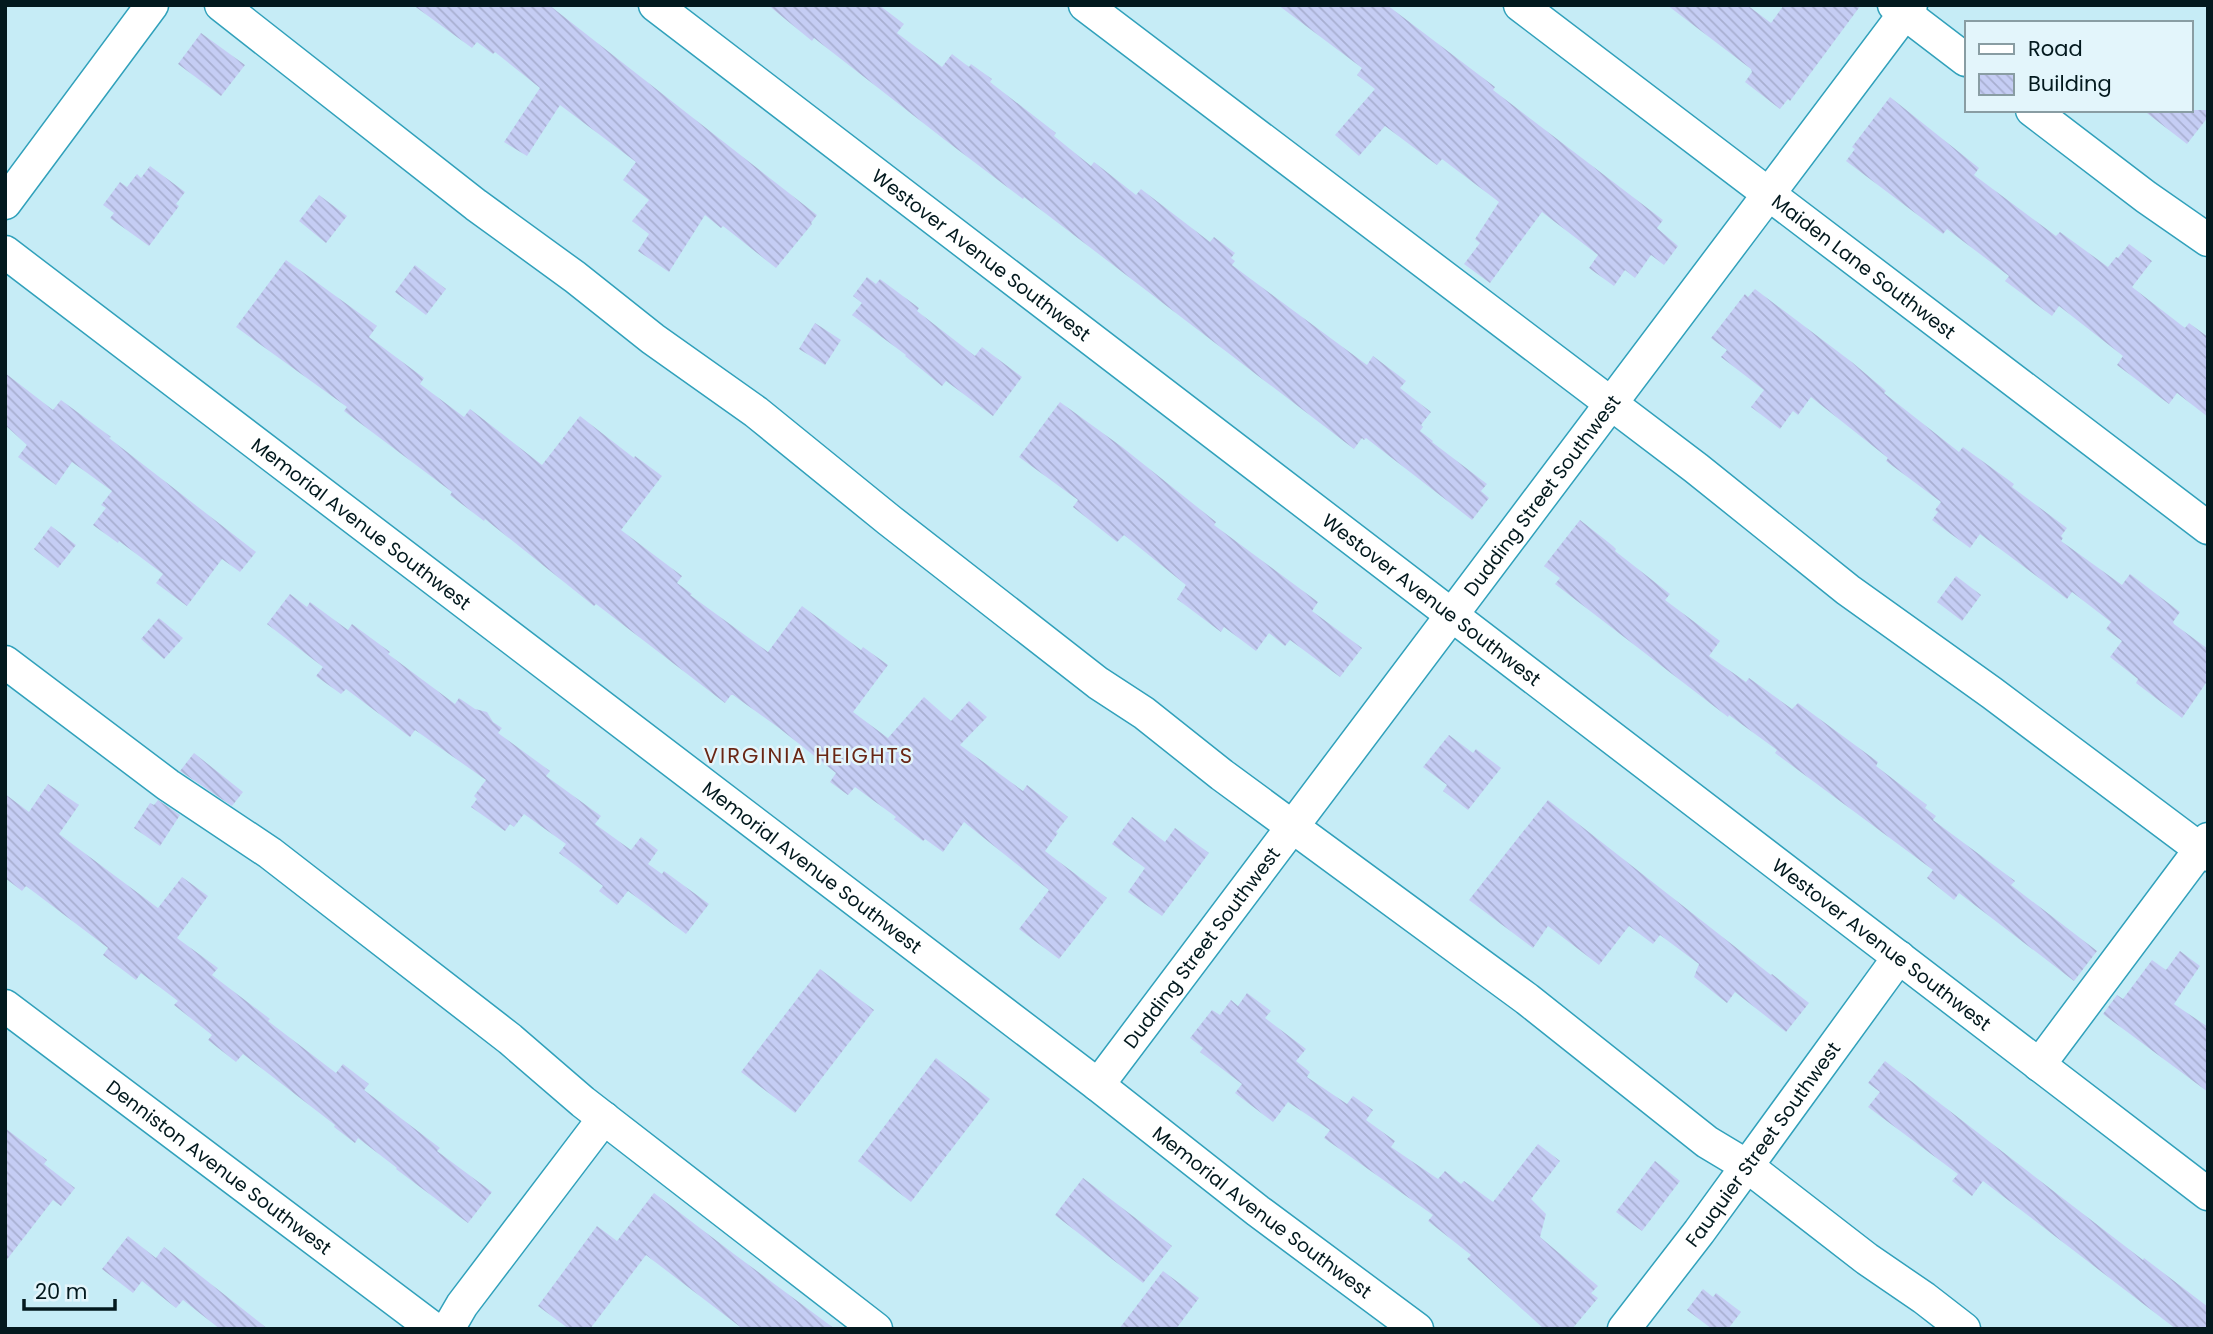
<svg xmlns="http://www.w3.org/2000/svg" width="2213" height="1334" viewBox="0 0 2213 1334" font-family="Poppins,sans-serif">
	<defs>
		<pattern id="building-back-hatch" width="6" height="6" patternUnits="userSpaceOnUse" patternTransform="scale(1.75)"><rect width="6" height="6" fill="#c5cdf4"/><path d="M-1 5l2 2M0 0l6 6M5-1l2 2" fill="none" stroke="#a8afd1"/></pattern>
	</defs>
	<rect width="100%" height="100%" fill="#c6ecf6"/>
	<path fill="url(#building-back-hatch)" d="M413 5H549L817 215 811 223 812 224 776 268 723 226 721 228 705 215 669 272 638 251 649 234 632 221 649 200 623 180 636 162 560 105 527 156 504 142 540 88 495 52 493 54 477 42 472 48Z
		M768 5H879L904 24 897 33 942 67 952 54 969 67 971 64 992 79 990 82 1056 133 1054 136 1091 166 1094 162 1136 195 1141 189 1210 242 1214 237 1235 253 1231 258 1235 261 1232 265 1367 365 1373 356 1406 381 1400 388 1431 412 1421 425 1423 427 1420 431 1433 441 1432 442 1487 484 1481 491 1489 498 1472 520 1366 438 1364 440 1362 438 1354 449 1024 197 1023 199 945 140 814 38 812 41Z
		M1278 5H1387L1495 87 1493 90 1663 220 1657 228 1678 246 1664 265 1651 255 1635 278 1625 270 1614 286 1589 268 1598 255 1542 212 1490 283 1464 264 1480 243 1475 239 1499 202 1442 159 1437 165 1385 126 1359 156 1335 135 1375 89 1357 75 1362 68Z
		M1667 5H1747L1771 23 1784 5H1861L1790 101 1788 99 1780 109 1745 82 1752 72 1751 69Z
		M201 33 245 65 221 96 178 64Z
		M1890 97 1979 168 1974 175 2056 236 2060 232 2108 267 2116 257 2118 258 2129 244 2152 261 2132 287 2185 328 2189 323 2208 337V417L2177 393 2169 404 2117 365 2123 356 2059 306 2052 316 2005 281 2009 276 1947 229 1943 234 1846 161 1855 149 1852 147Z
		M2143 110H2208V117L2187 144Z
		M150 166 185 192 176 204 179 206 149 246 110 218 114 213 103 205 120 182 127 187 137 174 141 178Z
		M319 195 347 216 326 243 299 221Z
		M286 260 377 326 369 337 424 378 420 384 464 417 470 409 542 465 580 416 634 458 635 456 662 476 621 530 682 576 677 583 692 594 690 595 768 652 802 606 861 650 863 647 888 665 853 712 888 738 924 697 951 721 969 701 987 717 960 745 1023 791 1027 785 1068 817 1056 832 1058 833 1045 851 1107 898 1059 959 1019 929 1049 890 964 822 943 852 925 839 923 841 894 819 896 817 855 787 848 795 830 782 836 773 779 728 733 695H731L725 703 596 604 594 606 485 519 484 521 450 495 452 492 344 411 347 407 236 327Z
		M415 265 446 289 426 315 395 292Z
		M867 277 876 284 880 279 919 308 917 311 975 356 982 347 1022 377 993 416 946 381 942 386 905 356 906 355 852 315 862 303 853 296Z
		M1755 289 1853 363 1886 391 1884 393 1959 452 1963 447 2014 484 2012 487 2067 528 2061 536 2063 538 2061 541 2122 585 2130 574 2180 612 2173 622 2174 624 2208 649V680L2182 718 2136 683 2138 679 2110 657 2122 641 2106 629 2111 622 2072 592 2067 599 1980 534 1970 548 1932 520 1938 512 1935 510 1941 502 1886 461 1888 458 1811 397 1798 415 1793 411 1780 429 1751 407 1764 390 1721 357 1727 350 1711 338 1745 294 1748 297Z
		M815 323 841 340 825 365 799 349Z
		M5 373 53 410 61 400 111 437 109 438 256 552 240 572 222 559 187 606 156 583 163 574 119 541 118 543 93 525 106 508 101 505 112 491 72 462 56 485 18 457 27 445 5 425Z
		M1060 402 1122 447 1216 522 1214 525 1318 602 1312 611 1362 648 1340 677 1290 640 1285 646 1269 633 1256 651 1224 627 1221 632 1177 599 1186 585 1124 535 1117 542 1073 507 1078 500 1019 457Z
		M1580 520 1613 546 1616 549 1615 551 1670 594 1665 600 1720 641 1709 656 1746 682 1749 678 1792 709 1798 703 1878 762 1876 766 1927 805 1925 808 1936 816 1933 820 2015 881 2011 885 2097 951 2074 981 1959 893 1954 900 1927 878 1933 870 1775 753 1777 750 1729 715 1728 717 1555 584 1560 578 1544 566Z
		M51 526 76 545 58 568 34 549Z
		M1956 576 1981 595 1962 621 1937 602Z
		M290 594 307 607 310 602 348 630 352 624 390 652 388 654 455 704 459 698 475 709 487 712 493 722 502 728 498 733 550 771 546 776 601 816 595 824 631 850 641 837 658 850 648 864 662 874 664 871 709 904 686 934 628 891 617 905 599 891 603 886 559 853 566 844 524 814 514 827 510 824 505 831 471 807 477 799 474 796 486 780 415 730 410 737 346 689 341 694 316 676 323 667 267 624Z
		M159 618 183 638 164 659 141 639Z
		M1449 735 1473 753 1476 749 1501 768 1468 810 1443 791 1447 785 1423 767Z
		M194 753 243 792 232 806 180 771Z
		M48 784 79 805 59 834 158 908 182 877 208 896 177 938 218 968 212 975 270 1019 268 1021 336 1073 343 1064 369 1084 364 1090 440 1148 437 1151 492 1192 468 1223 396 1169 397 1168 358 1138 355 1143 334 1127 335 1125 243 1054 236 1062 208 1040 212 1035 174 1005 178 1001 141 973 136 980 103 955 108 948 26 886 22 891 5 878V794L29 812Z
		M158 800 180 815 160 846 134 828 150 803 154 805Z
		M1548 800 1771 975 1772 974 1809 1003 1786 1032 1735 992 1727 1003 1694 977 1699 964 1660 935 1653 944 1629 926 1599 965 1548 926 1533 948 1469 900Z
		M1132 817 1165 842 1175 828 1209 853 1162 916 1128 892 1145 868 1112 844Z
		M2180 951 2200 966 2174 1004 2208 1027V1092L2103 1014 2117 995 2123 999 2152 960 2166 970Z
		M820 969 874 1010 795 1113 741 1072Z
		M1247 993 1271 1011 1265 1018 1306 1049 1296 1061 1310 1072 1307 1077 1347 1104 1353 1096 1373 1110 1366 1120 1395 1141 1391 1147 1438 1179 1445 1171 1461 1184 1464 1181 1493 1202 1538 1144 1560 1161 1531 1199 1546 1214 1540 1237 1598 1286 1591 1293 1598 1298 1572 1329H1544L1467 1259 1471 1255 1428 1221 1433 1215 1324 1138 1330 1130 1288 1102 1273 1122 1235 1093 1242 1084 1200 1052 1203 1048 1190 1038 1212 1010 1220 1015 1231 1000 1238 1006Z
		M936 1058 990 1099 911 1202 858 1161Z
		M1885 1061 2143 1260 2144 1258 2208 1307V1329H2176L1983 1181 1972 1196 1952 1181 1958 1174 1868 1107 1880 1092 1868 1083Z
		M5 1128 47 1160 44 1164 75 1188 61 1206 53 1200 5 1262Z
		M1655 1161 1680 1181 1642 1231 1616 1212Z
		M1083 1178 1172 1246 1143 1283 1055 1215Z
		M654 1193 734 1254 835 1329H743L646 1255 590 1329H569L538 1306 597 1226 617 1241Z
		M128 1236 156 1258 164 1247 268 1329H220L183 1300 176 1308 142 1281 133 1293 102 1269Z
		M1163 1271 1199 1298 1176 1329H1119Z
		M1703 1289 1713 1297 1716 1293 1741 1312 1728 1329H1712L1687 1310Z"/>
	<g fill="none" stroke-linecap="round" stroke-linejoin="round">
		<defs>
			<g id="minor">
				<path d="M221 5 476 205 575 277 653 339 756 412 889 520 1098 683 1144 713 1222 775 1527 999 1707 1142 1747 1166 1867 1259 1924 1298 1964 1329"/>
				<path id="s1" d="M655 5 2208 1194"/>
				<path d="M1085 5 1696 468 1848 590 1992 693 2208 855"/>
				<path id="s2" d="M1520 5 2208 528"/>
				<path d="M1894 5 1966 60"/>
				<path d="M2032 110 2146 197 2208 240"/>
				<path d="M5 203 152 5"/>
				<path id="s3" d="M5 252 1098 1085 1258 1211 1417 1329"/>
				<path d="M5 662 168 785 270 853 510 1039 583 1102 876 1329"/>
				<path id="s4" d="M5 1006 434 1329"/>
				<path d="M2039 1065 2208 839"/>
				<path id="s5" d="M1098 1085 1911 5"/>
				<path d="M448 1329 462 1305 604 1118"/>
				<path id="s6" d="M1624 1329 1699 1232 1899 957"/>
			</g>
		</defs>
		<use href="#minor" stroke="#31a1bb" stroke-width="35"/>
		<use href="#minor" stroke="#fff" stroke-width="32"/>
	</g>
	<g text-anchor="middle" stroke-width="5" stroke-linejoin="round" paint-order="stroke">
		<g font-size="19" fill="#03191e" stroke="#e3f5fb">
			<text dy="7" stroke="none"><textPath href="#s1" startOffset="411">Westover Avenue Southwest</textPath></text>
			<text dy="7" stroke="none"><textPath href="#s2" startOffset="432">Maiden Lane Southwest</textPath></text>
			<text dy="7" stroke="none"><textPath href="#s5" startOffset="738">Dudding Street Southwest</textPath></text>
			<text dy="7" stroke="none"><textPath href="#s3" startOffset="448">Memorial Avenue Southwest</textPath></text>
			<text dy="7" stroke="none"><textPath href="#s1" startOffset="978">Westover Avenue Southwest</textPath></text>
			<text dy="7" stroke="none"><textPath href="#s3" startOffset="1015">Memorial Avenue Southwest</textPath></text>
			<text dy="7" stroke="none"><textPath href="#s1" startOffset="1545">Westover Avenue Southwest</textPath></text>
			<text dy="7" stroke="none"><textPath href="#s5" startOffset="172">Dudding Street Southwest</textPath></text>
			<text dy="7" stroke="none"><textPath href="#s6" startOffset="231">Fauquier Street Southwest</textPath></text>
			<text dy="7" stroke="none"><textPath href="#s4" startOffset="268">Denniston Avenue Southwest</textPath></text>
			<text dy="7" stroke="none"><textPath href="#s3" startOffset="1582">Memorial Avenue Southwest</textPath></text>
		</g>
		<g font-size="21" letter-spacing="2" fill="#692614" stroke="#e3f5fb">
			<text x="809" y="763">VIRGINIA HEIGHTS</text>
		</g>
	</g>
	<rect width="2213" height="1334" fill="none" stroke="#03191e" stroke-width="14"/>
	<rect x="1965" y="21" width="228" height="91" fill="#e3f5fb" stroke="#899da3" stroke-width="2"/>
	<rect x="1979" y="44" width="35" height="10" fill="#ffffff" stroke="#899da3" stroke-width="2"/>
	<text x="2028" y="56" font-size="21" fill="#03191e">Road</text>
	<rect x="1979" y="74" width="35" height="21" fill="url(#building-back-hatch)" stroke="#899da3" stroke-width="2"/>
	<text x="2028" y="91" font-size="21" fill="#03191e">Building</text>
	<path d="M24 1299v10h91v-10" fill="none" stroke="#03191e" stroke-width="3.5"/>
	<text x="35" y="1299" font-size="21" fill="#03191e" stroke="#e3f5fb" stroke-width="5" paint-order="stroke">20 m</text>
</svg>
